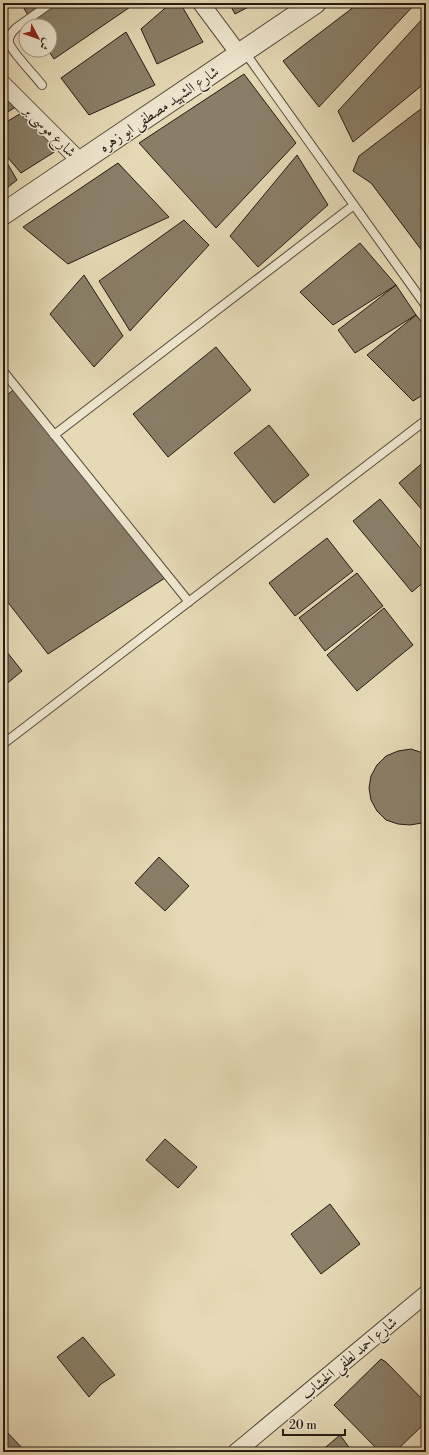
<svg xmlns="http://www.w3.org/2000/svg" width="429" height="1455" viewBox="0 0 429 1455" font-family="'Libre Bodoni',Amiri,serif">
	<rect width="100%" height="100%" fill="#e6dab6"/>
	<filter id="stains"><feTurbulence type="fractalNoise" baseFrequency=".005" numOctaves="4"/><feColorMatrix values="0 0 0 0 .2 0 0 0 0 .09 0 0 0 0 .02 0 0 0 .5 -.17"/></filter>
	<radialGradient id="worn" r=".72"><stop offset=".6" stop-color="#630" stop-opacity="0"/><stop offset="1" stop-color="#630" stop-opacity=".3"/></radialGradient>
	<path fill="#8a7e68" stroke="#261a14" d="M21 3H136L54 59 48 50H50V26H34Z
		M171 3H180L203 42 157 64 141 29Z
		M229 3H256L235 14Z
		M359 3H416L319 107 283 61Z
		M426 15V82L353 142 338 111Z
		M126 32 155 85 89 115 61 78Z
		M244 74 296 143 216 228 139 143Z
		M3 92 17 106 3 115Z
		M426 105V256L371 183 353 171 359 156Z
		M28 109 56 151 21 173 3 152V124Z
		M297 155 328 205 258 267 230 236Z
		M3 156 17 180 3 191Z
		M118 163 169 217 68 264 23 227Z
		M184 220 209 245 130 331 99 281Z
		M360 243 396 285 333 325 300 292Z
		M84 275 123 336 94 367 50 314Z
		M396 285 416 315 355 353 338 330Z
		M416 315 426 327V393L413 401 367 355Z
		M216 347 251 390 168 457 133 414Z
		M16 388 168 576 48 654 3 596V398Z
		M269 425 309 475 274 503 234 453Z
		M426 460V509L423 511 399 483Z
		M380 499 426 555V580L412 592 353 521Z
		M327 538 353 571 295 616 269 583Z
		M357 573 383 606 325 651 299 618Z
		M384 608 413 645 357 691 327 655Z
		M3 647 22 671 3 687Z
		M411 749 426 754V820L422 823 410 825 398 824 386 820 377 811 371 800 369 788 371 776 377 765 386 756 398 751Z
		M159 857 189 886 165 911 135 883Z
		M165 1139 197 1167 178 1188 146 1160Z
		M330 1204 360 1244 321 1274 291 1234Z
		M83 1337 115 1375 101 1384 89 1397 57 1357Z
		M381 1359 386 1362 426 1403V1422L395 1452H380L334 1405Z
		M3 1428 26 1452H3Z
		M340 1435 351 1450 349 1452H320Z"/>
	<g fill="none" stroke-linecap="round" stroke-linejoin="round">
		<defs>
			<path id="service" d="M244 51 426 306
				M42 85C36 77 10 50 9 42 8 36 12 32 16 28L51 3
				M3 371 189 602
				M54 435 354 205
				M3 744 426 420"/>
			<path id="minor" d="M201 3 239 54
				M3 84 81 162
				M236 1452 426 1294"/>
			<path id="tertiary" d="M3 214 315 3"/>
		</defs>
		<use href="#service" stroke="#564a3c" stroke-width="10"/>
		<use href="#minor" stroke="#564a3c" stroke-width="18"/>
		<use href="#tertiary" stroke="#564a3c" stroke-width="23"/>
		<use href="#service" stroke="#efe7d0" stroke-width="8"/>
		<use href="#minor" stroke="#efe7d0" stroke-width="16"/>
		<use href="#tertiary" stroke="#efe7d0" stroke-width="21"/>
	</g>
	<g text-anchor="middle" stroke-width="3" stroke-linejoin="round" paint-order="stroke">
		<g font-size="15" fill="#261a14" stroke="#efe7d0">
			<text transform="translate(159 109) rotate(-34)" y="5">شارع الشهيد مصطفى ابو زهره</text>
			<text transform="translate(50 131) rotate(45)" y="5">شارع موسى بر</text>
			<text transform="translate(349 1358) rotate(-40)" y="5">شارع احمد لطفي الخشاب</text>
		</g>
	</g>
	<rect width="429" height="1455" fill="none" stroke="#e6dab6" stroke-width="16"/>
	<rect x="4" y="4" width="421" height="1447" fill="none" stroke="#261a14" stroke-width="2"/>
	<rect x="8" y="8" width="413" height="1439" fill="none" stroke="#261a14"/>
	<g transform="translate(38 38) rotate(131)"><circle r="19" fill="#efe7d0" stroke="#9f9585"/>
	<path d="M0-3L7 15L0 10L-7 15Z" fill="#8f2418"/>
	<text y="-6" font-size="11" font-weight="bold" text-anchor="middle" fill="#261a14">ش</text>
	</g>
	<path d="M283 1429v6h62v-6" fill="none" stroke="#261a14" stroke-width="2"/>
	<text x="289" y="1429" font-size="12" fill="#261a14" stroke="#efe7d0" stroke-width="3" paint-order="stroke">20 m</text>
	<rect width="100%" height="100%" filter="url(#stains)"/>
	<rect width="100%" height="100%" fill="url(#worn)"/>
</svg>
